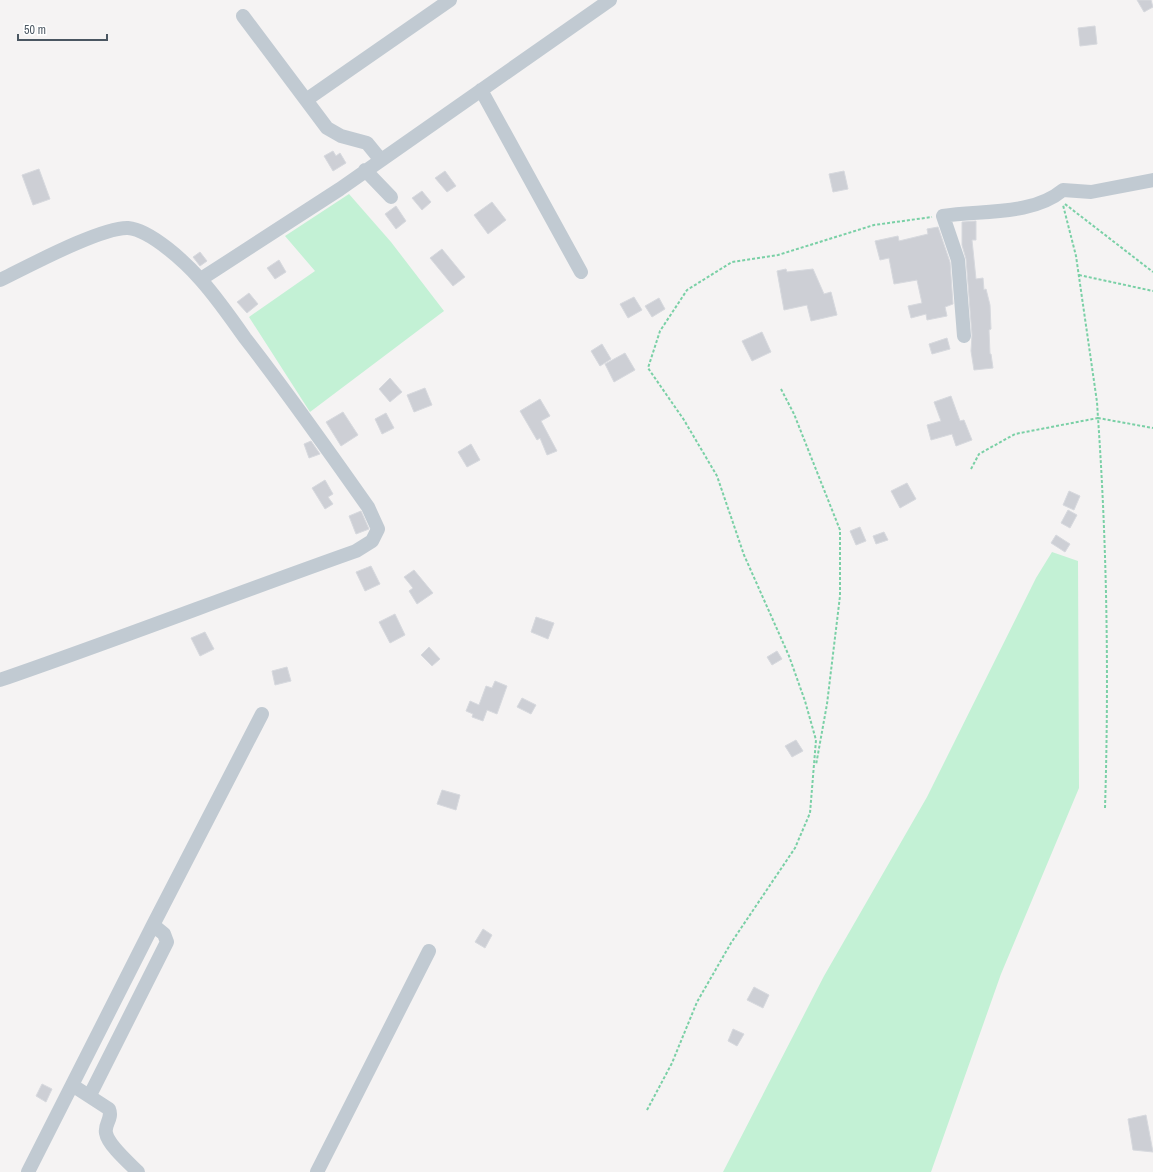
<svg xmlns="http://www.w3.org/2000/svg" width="1153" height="1172" viewBox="0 0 1153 1172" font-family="'Archivo Narrow',sans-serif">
	<rect width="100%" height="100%" fill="#f5f3f3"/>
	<path fill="#c3f1d5" d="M349 194 391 242 444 311 310 412 249 317 315 271 285 236Z
		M1052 552 1078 561 1079 788 1001 974 931 1172H723L824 976 927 797 1036 578Z"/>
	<path fill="#cdcfd5" stroke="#d7d9de" d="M1137 0H1151L1153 7 1144 12Z
		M1095 26 1097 44 1080 46 1078 28Z
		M333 151 336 156 340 153 346 163 333 171 324 156Z
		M39 169 50 199 33 205 22 175Z
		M445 171 456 186 447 192 435 178Z
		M844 171 848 189 833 192 829 174Z
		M422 191 431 202 422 210 412 198Z
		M492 202 506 220 488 234 474 215Z
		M396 206 406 221 396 229 385 214Z
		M976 221V240H972L976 279 983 278 984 290 986 289 990 305 991 329 989 330 990 354H991L993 368 974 370 971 351 972 335 966 259 962 245V222Z
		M938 227 950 262 953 304 945 307 947 316 927 320 926 314 911 318 908 306 922 303 917 280 894 284 889 258 880 260 875 241 898 236 899 241 928 234 927 229Z
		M442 249 465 277 453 286 430 258Z
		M200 252 207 261 200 266 193 257Z
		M279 260 286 272 275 279 267 268Z
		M786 269 787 272 813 269 824 294 831 292 837 315 811 321 807 305 784 310 777 271Z
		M249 293 258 304 247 313 237 302Z
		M634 297 642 310 628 318 620 304Z
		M659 298 665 309 652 317 645 306Z
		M762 332 771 352 752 361 742 341Z
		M947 338 950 349 932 354 929 344Z
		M602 344 611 359 600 366 591 351Z
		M625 353 635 370 614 382 605 364Z
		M390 378 402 392 390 402 379 389Z
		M425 388 432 405 414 412 407 395Z
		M951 396 960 421 964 420 972 440 956 446 952 434 931 440 927 425 941 421 934 402Z
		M540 399 550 416 541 421 557 451 547 455 540 438 537 440 520 411Z
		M343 412 358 435 341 446 326 422Z
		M386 413 394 428 382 434 375 419Z
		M311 441 320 454 309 458 304 444Z
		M471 444 480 460 467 467 458 452Z
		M325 480 333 494 328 497 333 504 325 509 312 488Z
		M907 483 916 499 900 508 891 491Z
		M1069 491 1080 496 1074 510 1063 505Z
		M1068 510 1077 515 1070 528 1061 523Z
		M361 511 369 529 356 534 349 516Z
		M860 527 866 541 856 545 850 531Z
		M884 532 888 540 876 544 873 536Z
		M1056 535 1070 544 1065 552 1051 543Z
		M371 566 380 584 365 591 356 572Z
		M414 570 433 593 417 604 409 591 413 588 404 577Z
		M395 614 405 635 390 643 379 622Z
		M536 617 554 623 548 639 531 632Z
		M205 632 214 649 200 656 191 638Z
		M429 647 440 659 432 666 421 655Z
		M777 651 782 659 772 665 767 657Z
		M287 667 291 681 275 685 272 671Z
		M495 681 507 686 497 714 487 710 483 721 472 717 473 714 466 711 470 701 479 705 486 686 492 688Z
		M522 698 536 705 531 714 517 707Z
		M796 740 803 751 792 757 785 746Z
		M442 790 460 795 456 810 437 804Z
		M483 929 492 935 485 948 475 942Z
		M754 987 769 995 763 1008 747 1000Z
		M733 1029 744 1034 737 1046 728 1041Z
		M42 1084 52 1089 46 1102 36 1096Z
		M1146 1115 1153 1152 1133 1150 1128 1119Z"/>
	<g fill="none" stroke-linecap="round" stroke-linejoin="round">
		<path stroke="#7ad0a6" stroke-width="2" stroke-dasharray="3 2" stroke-linecap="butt" d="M1065 204 1153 272
			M1079 275 1153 291
			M781 389 794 414 840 530V596L827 704 816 765
			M971 469 979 454 1015 434 1098 418 1097 402 1076 256 1063 205
			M1105 808C1109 678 1107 547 1098 418L1153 428
			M647 1110 672 1063 697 1002 731 943 795 848 810 813 816 740 805 701 789 656 744 555 717 476 684 420 648 368 660 331 687 290 732 262 778 255 874 225 932 217"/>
		<path stroke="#c1cad2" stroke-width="14" d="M243 16 327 128 341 136 367 143 380 159
			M481 90 581 272
			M306 100 450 0
			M365 170 391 197
			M201 279 340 189 610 0
			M0 280C27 267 101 227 128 228 151 230 186 263 201 280 217 298 231 318 245 338 288 393 328 450 368 507L378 529 372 541 356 551C237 593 119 639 0 680
			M964 336 958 260 943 216C981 210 1032 216 1063 190L1091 192 1153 180
			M72 1085 109 1109C113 1119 104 1124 106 1133 108 1145 129 1163 138 1172
			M90 1095 167 942 164 934 153 925
			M28 1172 153 925 262 714
			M317 1172 429 951"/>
	</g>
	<path d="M18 34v6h89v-6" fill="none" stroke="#4a5661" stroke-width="2"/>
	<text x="24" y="34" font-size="12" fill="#4a5661" stroke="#ffffff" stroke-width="3" paint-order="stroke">50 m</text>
</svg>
